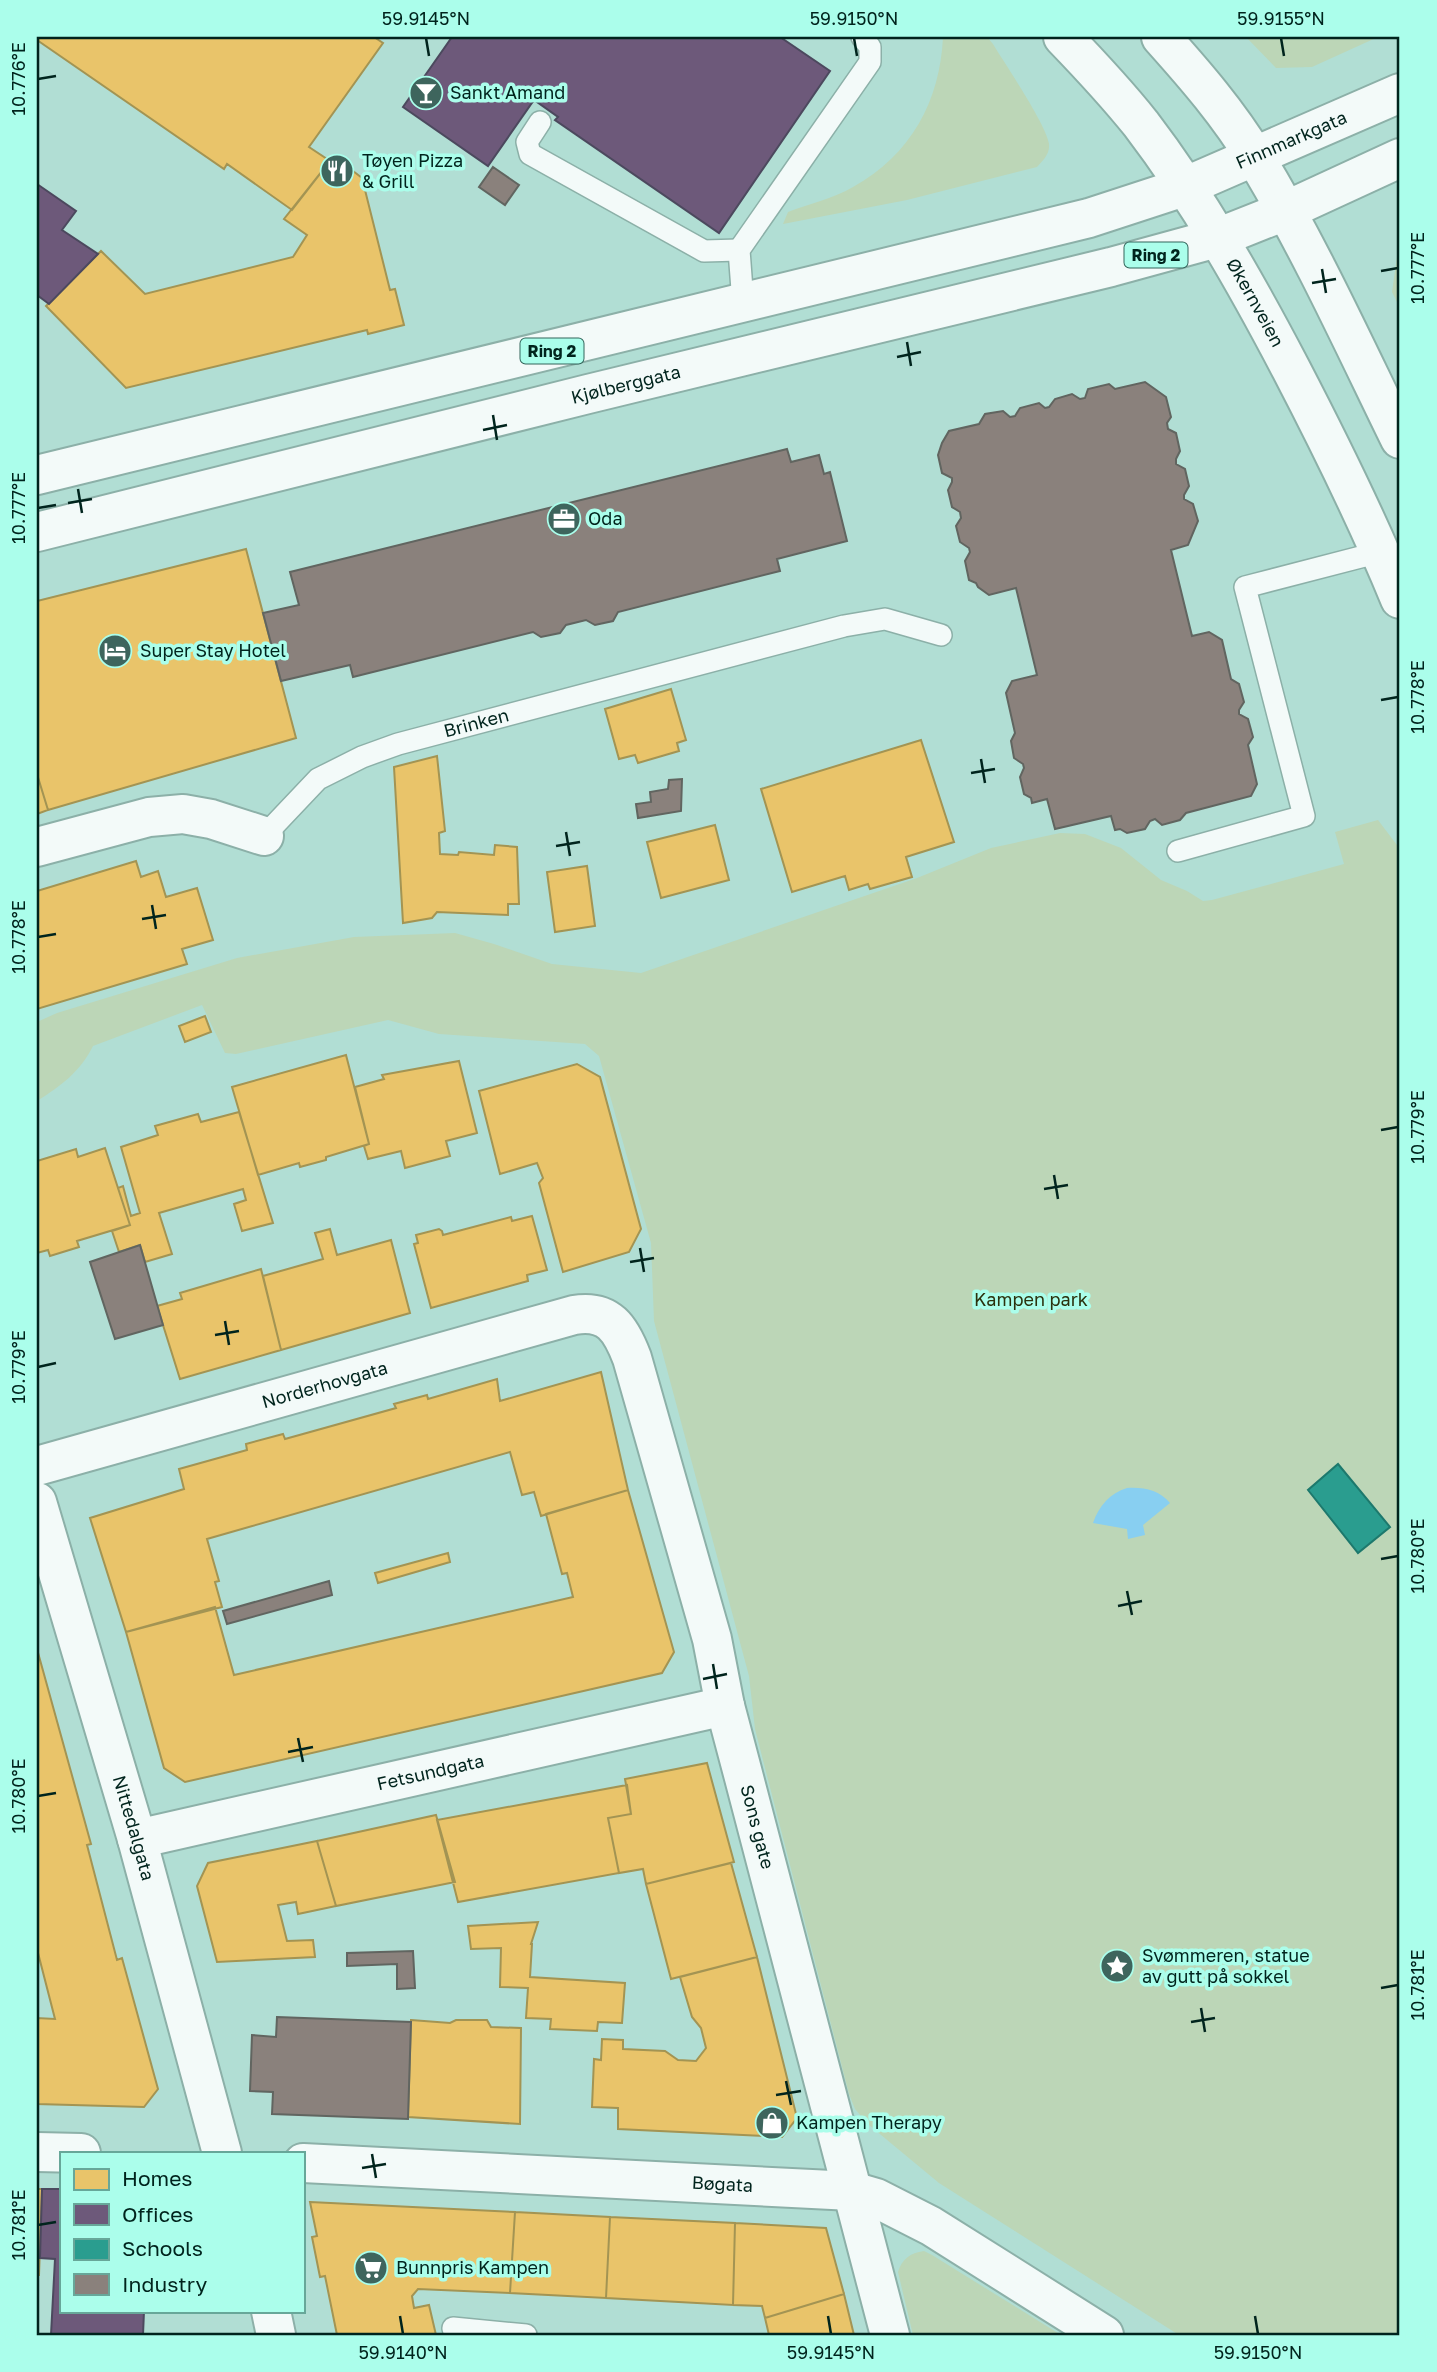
<svg xmlns="http://www.w3.org/2000/svg" width="1437" height="2372" viewBox="0 0 1437 2372" font-family="'Golos Text',sans-serif">
	<rect width="100%" height="100%" fill="#b1ded4"/>
	<path fill="#bcd6b7" d="M943 37H987L993 44C1005 64 1046 124 1049 144 1050 154 1043 160 1037 167L907 200 783 224 788 212C809 204 834 198 853 187 911 155 940 101 943 37Z
		M1246 37H1378L1312 67 1276 68Z
		M1400 236V308L1392 292Z
		M1378 820 1400 849V2335H1179L939 2183 869 2125 855 2109 849 2094 755 1729 749 1676 654 1321 651 1243 599 1056 585 1044 439 1034 388 1020 236 1054 225 1053 202 1005 93 1046C80 1072 61 1086 37 1101V1022L57 1013 237 958 354 937 455 933 494 944 552 964 641 973 917 878 991 848 1060 833 1085 834 1121 848 1161 880 1187 891 1203 901 1212 900 1344 864 1335 832Z
		M924 2251 932 2255 1061 2335H913L898 2272C902 2259 910 2253 924 2251Z"/>
	<path fill="#88cff1" d="M1127 1488C1144 1487 1159 1490 1170 1503L1143 1525 1145 1535 1128 1539 1127 1529 1093 1523C1099 1506 1110 1493 1127 1488Z"/>
	<path fill="#e9c46a" stroke="#a39453" stroke-width="2" d="M37 37H374L383 43 309 147 330 161 292 210 227 164 224 169 37 40Z
		M334 156 362 178 390 290 395 289 404 325 368 334 367 330 126 388 46 306 101 251 145 294 293 257 307 235 284 219Z
		M246 549 296 738 48 810 37 774V601Z
		M671 689 686 740 677 743 679 751 638 763 635 755 619 759 605 709Z
		M921 740 954 842 906 857 912 877 870 889 868 884 849 890 845 876 792 892 761 789Z
		M437 756 445 831 439 833 440 854 458 855 459 852 494 855 495 845 517 847 519 904H508V915L437 912 432 918 403 923 394 767Z
		M37 774 48 810 37 814Z
		M715 825 729 880 661 898 647 842Z
		M136 861 141 877 158 871 166 897 197 888 213 940 182 949 187 964 37 1009V891Z
		M587 866 595 926 555 932 547 872Z
		M205 1016 211 1032 185 1042 179 1026Z
		M346 1055 369 1144 326 1157V1160L300 1167 299 1163 258 1175 232 1087Z
		M459 1061 477 1133 446 1141 450 1156 405 1168 401 1151 368 1159 364 1146 369 1144 355 1087 384 1079 382 1075Z
		M577 1064 600 1077 641 1229 629 1252 563 1272 539 1183 543 1178 537 1163 500 1174 479 1091Z
		M239 1112 273 1223 242 1231 234 1204 246 1200 243 1189 159 1213 172 1254 145 1262 140 1245 119 1252 112 1231 130 1225 118 1188 123 1186 131 1216 140 1213 121 1147 158 1135 155 1126 198 1114 201 1122Z
		M105 1148 130 1225 77 1241 79 1247 50 1256 48 1250 37 1253V1161L76 1149 78 1157Z
		M532 1216 547 1270 527 1275 528 1281 431 1308 414 1244 418 1243 416 1235 439 1229 442 1231 443 1235 511 1217 512 1221Z
		M330 1229 337 1255 391 1240 410 1313 281 1350 263 1276 323 1259 315 1233Z
		M261 1269 281 1350 180 1379 157 1306 182 1299 180 1293Z
		M601 1372 628 1490 541 1516 534 1492 522 1495 510 1452 207 1539 219 1581 215 1582 222 1607 126 1632 90 1518 184 1489 179 1469 247 1450 246 1444 283 1434 285 1439 396 1408 394 1404 427 1395 428 1399 497 1379 500 1401Z
		M628 1490 674 1652 662 1673 185 1782 164 1768 126 1632 215 1607 234 1675 573 1597 567 1573 562 1574 546 1514Z
		M448 1553 450 1562 378 1583 375 1573Z
		M37 1649 91 1844 87 1845 117 1960 122 1958 158 2089 144 2107 37 2104V2018L55 2019 37 1949Z
		M707 1763 734 1862 646 1884 643 1869 619 1873 608 1818 631 1814 625 1779Z
		M627 1785 631 1814 608 1818 619 1873 458 1902 437 1820Z
		M436 1815 455 1882 336 1906 317 1841Z
		M317 1841 336 1906 298 1914 296 1902 278 1905 287 1941 313 1940 315 1957 217 1962 197 1886 208 1863Z
		M731 1863 757 1957 671 1979 646 1884Z
		M538 1922 531 1944H532L530 1977 625 1983 622 2023 598 2022 597 2031 550 2029 551 2019 526 2018 528 1988 500 1987 501 1948 471 1949 468 1926Z
		M757 1957 797 2118 782 2137 618 2129V2108L592 2107 594 2059 601 2060 602 2039 623 2040V2049L665 2051 678 2060 696 2061 706 2048 701 2028 692 2017 680 1977Z
		M411 2020 450 2023 456 2020H487L491 2027 521 2028 520 2124 408 2117Z
		M37 2189H42L39 2275H37Z
		M310 2202 515 2212 510 2293 418 2289 412 2296 414 2308 429 2305 436 2335H337L325 2276 320 2277 312 2237 317 2236Z
		M515 2212 610 2217 606 2298 510 2293Z
		M610 2217 735 2223 733 2305 606 2298Z
		M735 2223 826 2228 844 2294 765 2318 762 2306 733 2305Z
		M844 2294 854 2335H769L765 2318Z"/>
	<path fill="#6d597a" stroke="#4c495e" stroke-width="2" d="M452 37H780L830 71 719 233 555 120 558 117 534 100 488 166 403 107Z
		M37 184 76 211 62 230 98 254 49 304 37 295Z
		M42 2189H61V2311H144L143 2335H51L55 2259 40 2258Z"/>
	<path fill="#2a9d8f" stroke="#1d796d" stroke-width="2" d="M1338 1464 1390 1527 1358 1553 1308 1490Z"/>
	<path fill="#8a817c" stroke="#616560" stroke-width="2" d="M493 167 519 185 505 205 479 187Z
		M1145 382 1166 397 1171 417 1167 423 1168 429 1176 433 1180 451 1176 459V464L1185 469 1189 486 1184 495V499L1193 504 1198 521 1188 545 1171 550 1192 636 1209 632 1222 640 1231 679 1239 684 1244 702 1239 710V714L1248 719 1253 737 1248 745 1257 784 1251 796 1186 813 1180 820 1162 825 1155 819 1150 821 1145 829 1127 833 1120 829 1115 830 1111 816 1055 829 1047 799 1032 803 1031 798 1024 794 1020 777 1024 768 1023 764 1014 758 1011 741 1015 733 1006 693 1012 681 1037 675 1016 588 989 595 978 587 976 583 969 580 965 561 970 552 969 548 960 542 956 526 961 518 960 512 952 507 948 490 952 482V478L942 473 938 455 942 443 949 431 979 424 985 414 1003 411 1010 417 1015 416 1020 408 1039 403 1045 408 1049 407 1055 399 1072 394 1080 399 1085 398 1088 389 1109 384 1115 389Z
		M787 449 791 462 819 455 824 474 830 472 847 541 777 559 780 571 618 612 613 621 595 625 586 620 566 625 560 633 541 637 533 632 353 677 350 665 281 681 263 613 299 605 290 572Z
		M682 779 681 811 638 818 636 804 651 802 650 792 668 789 669 780Z
		M140 1245 163 1325 115 1339 90 1262Z
		M329 1581 332 1595 227 1624 223 1611Z
		M413 1951 415 1988 397 1989V1964L347 1966V1953Z
		M277 2017 411 2022 408 2119 272 2114 273 2092 250 2091 252 2035 276 2037Z"/>
	<g fill="none" stroke-linecap="round" stroke-linejoin="round">
		<defs>
			<g id="lane">
				<path d="M540 122 527 142 530 154 704 251 739 250"/>
				<path d="M743 303 739 250 870 62V47L862 37"/>
				<path id="s1" d="M264 836 318 779 362 757 398 744 844 626 885 619 941 635"/>
				<path d="M1178 851 1304 816 1245 587 1380 552"/>
				<path d="M455 2335 453 2328 526 2335"/>
			</g>
			<g id="street">
				<path d="M37 847 149 817 183 814 211 819 264 836"/>
				<path id="s2" d="M37 1466 574 1315C609 1309 621 1329 632 1358L712 1639 725 1706 742 1770 890 2335"/>
				<path id="s3" d="M37 1502 137 1839 222 2153"/>
				<path id="s4" d="M137 1839 725 1706"/>
				<path d="M37 2152 81 2153"/>
				<path id="s5" d="M303 2163 852 2191 876 2198 931 2226 1104 2335"/>
				<path d="M271 2311 276 2335"/>
			</g>
			<g id="secondary">
				<path id="s6" d="M1063 37C1090 65 1117 94 1141 124 1199 200 1247 285 1291 369 1330 444 1368 521 1400 599"/>
				<path d="M1161 37C1195 75 1229 114 1256 159 1310 248 1354 345 1400 439"/>
			</g>
			<g id="primary">
				<path id="s7" d="M37 475 1089 218 1184 187 1400 93"/>
				<path id="s8" d="M37 532 588 394 1111 267 1217 238 1285 211 1400 158"/>
			</g>
		</defs>
		<use href="#lane" stroke="#8cb0a8" stroke-width="24"/>
		<use href="#street" stroke="#8cb0a8" stroke-width="42"/>
		<use href="#secondary" stroke="#8cb0a8" stroke-width="42"/>
		<use href="#primary" stroke="#8cb0a8" stroke-width="42"/>
		<use href="#lane" stroke="#f3faf9" stroke-width="21"/>
		<use href="#street" stroke="#f3faf9" stroke-width="38"/>
		<use href="#secondary" stroke="#f3faf9" stroke-width="38"/>
		<use href="#primary" stroke="#f3faf9" stroke-width="38"/>
	</g>
	<path fill="none" stroke="#00241d" stroke-width="2.5" d="M426 38 429 56M854 38 857 56M1281 38 1284 56M38 79 56 76M1322 269 1326 293M1381 271 1398 268M1312 283 1336 279M907 342 911 366M897 357 921 352M493 415 497 440M483 430 507 425M78 489 82 513M68 503 92 499M38 508 56 505M1381 700 1398 697M981 759 985 783M971 773 995 769M566 832 570 856M556 846 580 842M152 905 156 929M142 919 166 915M38 937 56 934M1381 1130 1398 1127M1054 1175 1058 1199M1044 1189 1068 1185M640 1248 644 1272M630 1262 654 1258M225 1321 229 1345M215 1335 239 1331M38 1367 56 1363M1381 1559 1398 1556M1127 1591 1132 1615M1118 1606 1142 1601M713 1664 717 1689M703 1679 727 1674M298 1738 303 1762M288 1752 313 1747M38 1796 56 1793M1381 1988 1398 1985M1201 2008 1205 2032M1191 2022 1215 2018M786 2081 791 2105M776 2095 801 2091M372 2154 376 2178M362 2168 386 2164M38 2225 56 2222M400 2316 403 2334M828 2316 831 2334M1255 2316 1258 2334"/>
	<defs>
		<symbol id="bar-disc" viewBox="-11 -11 22 22"><circle r="9.5" fill="#3e655d" stroke="#abfeeb"/><path d="M-6-5H6L.8 .8V4.5H3.5V6h-7V4.5H-.8V.8Z" fill="#fff"/></symbol>
		<symbol id="restaurant-disc" viewBox="-11 -11 22 22"><circle r="9.5" fill="#3e655d" stroke="#abfeeb"/><path d="M-5-6h1v4h1v-4h1v4h1v-4h1v5L-1.5 .5V6h-2V.5L-5-1ZM5-6V6H3V1.5H1.5Q1.5-4 5-6Z" fill="#fff"/></symbol>
		<symbol id="office-disc" viewBox="-11 -11 22 22"><circle r="9.5" fill="#3e655d" stroke="#abfeeb"/><path d="M-6-3h4V-5.5h4V-3h4V5H-6ZM-1-4.5V-3h2v-1.5ZM-6 0V1H6V0Z" fill="#fff"/></symbol>
		<symbol id="hotel-disc" viewBox="-11 -11 22 22"><circle r="9.5" fill="#3e655d" stroke="#abfeeb"/><path d="M-6-4.5h1.5V1H6V5H4.5V3h-9V5H-6ZM-4 0a1.8 1.8 0 1 1 3.6 0ZM.5 0V-2.5h3Q6-2.5 6 0Z" fill="#fff"/></symbol>
		<symbol id="sight-disc" viewBox="-11 -11 22 22"><circle r="9.5" fill="#3e655d" stroke="#abfeeb"/><path d="M0-6L1.8-2.2L6-1.7L2.9 1.2L3.7 5.4L0 3.3L-3.7 5.4L-2.9 1.2L-6-1.7L-1.8-2.2Z" fill="#fff"/></symbol>
		<symbol id="shop-disc" viewBox="-11 -11 22 22"><circle r="9.5" fill="#3e655d" stroke="#abfeeb"/><path d="M-5-2.5h2.3a2.7 3.5 0 0 1 5.4 0H5L5.5 6h-11ZM-1.5-2.5h3a1.5 2.3 0 0 0-3 0Z" fill="#fff"/></symbol>
		<symbol id="supermarket-disc" viewBox="-11 -11 22 22"><circle r="9.5" fill="#3e655d" stroke="#abfeeb"/><path d="M-6-5.5h2.5l.6 2H6L4.5 2H-2.5L-4.4-4H-6ZM-1.5 3.2a1.3 1.3 0 1 0 .1 0ZM3 3.2a1.3 1.3 0 1 0 .1 0Z" fill="#fff"/></symbol>
	</defs>
	<g fill-rule="evenodd">
		<use href="#bar-disc" x="407" y="74" width="38" height="38"/>
		<use href="#restaurant-disc" x="318" y="152" width="38" height="38"/>
		<use href="#office-disc" x="545" y="500" width="38" height="38"/>
		<use href="#hotel-disc" x="96" y="632" width="38" height="38"/>
		<use href="#sight-disc" x="1098" y="1947" width="38" height="38"/>
		<use href="#shop-disc" x="753" y="2104" width="38" height="38"/>
		<use href="#supermarket-disc" x="352" y="2249" width="38" height="38"/>
	</g>
	<g text-anchor="middle" stroke-width="7" stroke-linejoin="round" paint-order="stroke">
		<g fill="#abfeeb" stroke="#33655b" stroke-width="2">
			<rect x="1124.5" y="242.5" width="63" height="25" rx="5"/>
			<rect x="520.5" y="338.5" width="63" height="25" rx="5"/>
		</g>
		<g font-size="16" font-weight="bold" fill="#00241d">
			<text x="1156" y="261">Ring 2</text>
			<text x="552" y="357">Ring 2</text>
		</g>
		<g font-size="18" fill="#00241d" stroke="#abfeeb" text-anchor="start">
			<text x="450" y="99">Sankt Amand</text>
			<text x="362" y="167">Tøyen Pizza<tspan x="362" dy="21">&amp; Grill</tspan></text>
			<text x="588" y="525">Oda</text>
			<text x="140" y="657">Super Stay Hotel</text>
			<text x="1142" y="1962">Svømmeren, statue<tspan x="1142" dy="21">av gutt på sokkel</tspan></text>
			<text x="796" y="2129">Kampen Therapy</text>
			<text x="396" y="2274">Bunnpris Kampen</text>
		</g>
		<g font-size="18" fill="#00241d" stroke="#abfeeb">
			<text dy="6" stroke="none"><textPath href="#s7" startOffset="1300">Finnmarkgata</textPath></text>
			<text dy="6" stroke="none"><textPath href="#s6" startOffset="329">Økernveien</textPath></text>
			<text dy="6" stroke="none"><textPath href="#s8" startOffset="607">Kjølberggata</textPath></text>
			<text dy="6" stroke="none"><textPath href="#s1" startOffset="247">Brinken</textPath></text>
			<text dy="6" stroke="none"><textPath href="#s2" startOffset="299">Norderhovgata</textPath></text>
			<text dy="6" stroke="none"><textPath href="#s4" startOffset="301">Fetsundgata</textPath></text>
			<text dy="6" stroke="none"><textPath href="#s2" startOffset="1124">Sons gate</textPath></text>
			<text dy="6" stroke="none"><textPath href="#s3" startOffset="340">Nittedalgata</textPath></text>
			<text dy="6" stroke="none"><textPath href="#s5" startOffset="420">Bøgata</textPath></text>
		</g>
		<g font-size="18" fill="#2b310d" stroke="#abfeeb">
			<text x="1031" y="1306">Kampen park</text>
		</g>
	</g>
	<rect width="1437" height="2372" fill="none" stroke="#abfeeb" stroke-width="77"/>
	<rect x="60" y="2152" width="245" height="161" fill="#abfeeb" stroke="#67a799" stroke-width="2"/>
	<rect x="74" y="2169" width="35" height="21" fill="#e9c46a" stroke="#67a799" stroke-width="2"/>
	<text x="122" y="2186" font-size="21" fill="#00241d">Homes</text>
	<rect x="74" y="2204" width="35" height="21" fill="#6d597a" stroke="#67a799" stroke-width="2"/>
	<text x="122" y="2222" font-size="21" fill="#00241d">Offices</text>
	<rect x="74" y="2239" width="35" height="21" fill="#2a9d8f" stroke="#67a799" stroke-width="2"/>
	<text x="122" y="2256" font-size="21" fill="#00241d">Schools</text>
	<rect x="74" y="2274" width="35" height="21" fill="#8a817c" stroke="#67a799" stroke-width="2"/>
	<text x="122" y="2292" font-size="21" fill="#00241d">Industry</text>
	<rect x="38" y="38" width="1360" height="2296" fill="none" stroke="#00241d" stroke-width="2.5"/>
	<g font-size="18" text-anchor="middle" fill="#00241d">
		<text x="426" y="25">59.9145°N</text>
		<text x="854" y="25">59.9150°N</text>
		<text x="1281" y="25">59.9155°N</text>
		<text transform="translate(19 79) rotate(-90)" y="6">10.776°E</text>
		<text transform="translate(1418 268) rotate(-90)" y="6">10.777°E</text>
		<text transform="translate(19 508) rotate(-90)" y="6">10.777°E</text>
		<text transform="translate(1418 697) rotate(-90)" y="6">10.778°E</text>
		<text transform="translate(19 937) rotate(-90)" y="6">10.778°E</text>
		<text transform="translate(1418 1127) rotate(-90)" y="6">10.779°E</text>
		<text transform="translate(19 1367) rotate(-90)" y="6">10.779°E</text>
		<text transform="translate(1418 1556) rotate(-90)" y="6">10.780°E</text>
		<text transform="translate(19 1796) rotate(-90)" y="6">10.780°E</text>
		<text transform="translate(1418 1985) rotate(-90)" y="6">10.781°E</text>
		<text transform="translate(19 2225) rotate(-90)" y="6">10.781°E</text>
		<text x="403" y="2359">59.9140°N</text>
		<text x="831" y="2359">59.9145°N</text>
		<text x="1258" y="2359">59.9150°N</text>
	</g>
</svg>
